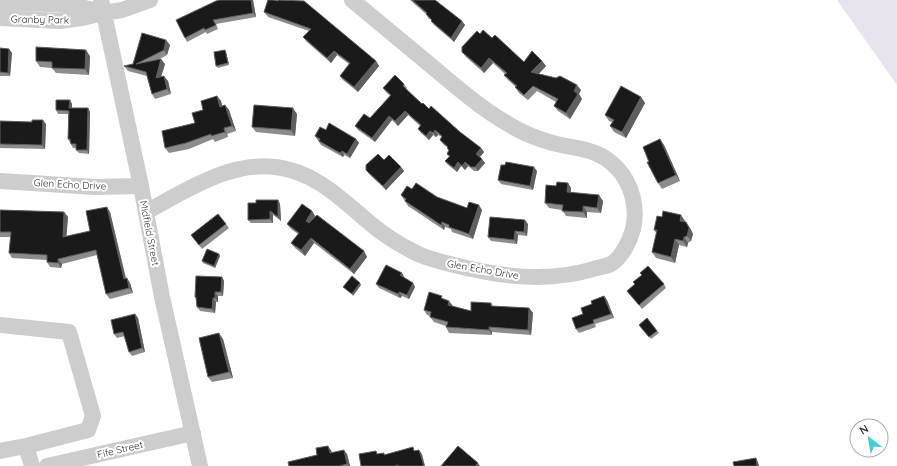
<svg xmlns="http://www.w3.org/2000/svg" width="897" height="466" viewBox="0 0 897 466" font-family="Quicksand,sans-serif">
	<rect width="100%" height="100%" fill="#fff"/>
	<path fill="#e9e3ed" d="M837 0H897V85Z"/>
	<g fill="none" stroke-linecap="round" stroke-linejoin="round">
		<path stroke="#cdcdcd" stroke-width="16" d="M101 0 141 186 162 297 200 466
			M0 2 72 5 102 12
			M0 18 60 21 82 18 104 13 122 10 150 0
			M0 181 95 187 141 186
			M146 212C185 191 230 161 276 167 316 172 342 200 371 224 385 236 402 246 418 254 429 259 442 262 454 265 501 277 550 283 597 268 601 267 607 266 611 264 622 257 630 241 633 229 638 208 632 184 617 168 597 147 578 150 553 143 538 139 523 133 510 125 483 110 459 89 435 69 407 46 380 23 352 0
			M0 325 69 332 93 416 88 430 26 446 32 466
			M0 451 26 446
			M47 466 193 433"/>
	</g>
	<path fill="#8c8c8c" d="M220 0H253L256 17 216 24 218 29 207 34 206 32 187 42 185 38Z
		M268 0 376 61 379 66 358 92 343 80 340 76 349 64 337 55 331 63 307 42 303 37 309 31 268 17 264 12Z
		M410 0H435L465 25 454 42 434 25 431 21H432L428 18 426 14Z
		M480 34 492 38 524 62 542 61 546 66 538 74 581 90 579 94 582 99 570 119 558 111 554 106 556 102 537 91 528 100 519 93 515 87H516L508 80 504 75 505 74 493 63 484 73 466 57 462 52Z
		M170 45 167 55 158 60 165 64 161 77 168 81 171 94 155 99 152 94 147 76 128 71 124 66 133 64Z
		M0 48 9 49 12 53 10 76H0Z
		M226 52 229 65 218 68 216 66Z
		M90 56 89 75 56 73 52 68 40 67 36 61Z
		M404 84 407 88 406 90 422 104 429 109 481 148 484 152 480 157 485 163 478 171H474L468 166 465 170 461 166 457 172 448 165 445 161 449 157 447 154 449 151 448 148 443 144 440 140 442 137 438 135 436 137 433 135 429 140 421 133 418 129 420 126 408 115 398 126 392 120 375 142 358 130 355 126 370 118 390 96 386 92 383 88Z
		M217 96 221 101 222 106 225 105 229 110 236 131 227 134 228 137 215 142 213 139 189 149 169 153 165 148 195 123 203 110Z
		M641 97 645 103 626 138 614 132 610 126 612 122 609 121 605 115Z
		M70 100 72 104V108H88L90 112 89 154 79 153 76 150V148H73L68 139V114H58L56 110Z
		M297 114 295 136 256 132 252 127Z
		M0 121 46 124 45 149 0 148Z
		M326 130 356 139 359 143 350 158 344 155 343 157 321 145 315 136Z
		M660 139 664 145 680 181 662 189 658 183 649 162Z
		M384 160 401 167 404 171 386 190 369 174 366 170Z
		M537 171 533 190 501 184 498 180Z
		M568 183 571 188V192L603 201 601 213 587 212V218L566 216 562 210 549 208 545 203 556 186Z
		M412 189 467 208 482 210 473 239 452 232 451 229 445 227 444 230 408 206 401 195Z
		M278 200 280 204 281 221 273 215V223H251L248 220 256 203Z
		M0 210 64 212 68 217 66 237 90 231 110 212 126 278 130 283 133 293 110 299 106 294 97 255 62 264 61 268 50 267 47 262V260L12 258 9 253 11 237H0Z
		M312 211 315 216 364 251 367 257 354 274 314 243 305 256 295 248 291 243 298 234 291 229 287 224Z
		M218 214 229 228 202 249 191 235Z
		M662 217 685 221V222L690 228 693 234 691 241 688 243 687 247 679 245 675 263 656 258 652 252 657 234 654 230Z
		M528 224 527 236 518 235 517 244 491 241 488 237Z
		M219 254 220 256 215 268 203 263 202 261Z
		M402 273 404 277V278L413 283 415 287 409 299 402 296 400 298 379 288 376 284Z
		M222 277 224 281 223 296H218V302H216L215 313 200 311 197 307 196 299 195 297Z
		M633 282 664 284 666 288 642 309 627 291 635 284Z
		M604 296 607 300 614 318 595 324 596 327 579 333 576 329 583 314 592 304Z
		M443 299 453 306 471 311 491 303 493 306 529 308 533 313 531 335 492 332V335L449 333 446 327V326L434 322 430 317V316L427 315 424 310Z
		M135 314 138 318 145 352 132 356 129 352 125 336 117 338 114 334Z
		M647 318 659 333 651 339 639 325Z
		M223 339 233 378 212 382 208 377Z
		M331 450 332 453 347 454 350 466H289Z"/>
	<path fill="#5f5f5f" d="M251 0H253L256 17 253 13Z
		M462 21 465 25 454 42 451 38Z
		M166 40 170 45 167 55 164 50Z
		M9 49 12 53 10 76 8 73Z
		M86 50 90 56 89 75 85 69Z
		M225 50 226 52 229 65 228 63Z
		M334 51 337 55 331 63 327 58Z
		M489 58 493 63 484 73 481 68Z
		M161 59 165 64 159 83 156 78Z
		M376 61 379 66 358 92 354 87Z
		M542 61 546 66 535 78 531 72Z
		M164 76 168 81 171 94 167 89Z
		M577 85 581 90 579 94 582 99 570 119 566 113 574 91Z
		M217 96 221 101 224 112 220 107Z
		M641 97 645 103 626 138 622 132Z
		M70 100 72 104V111L69 108Z
		M225 105 229 110 236 131 232 126Z
		M88 108 90 112 89 154 87 150Z
		M293 108 297 114 295 136 291 130Z
		M405 111 408 115 398 126 395 121Z
		M389 116 392 120 375 142 372 138Z
		M43 120 46 124 45 149 42 145Z
		M224 128 227 134 228 137 225 132Z
		M435 130 438 135 436 137 433 133Z
		M430 131 433 135 429 140 426 136Z
		M356 139 359 143 350 158 347 154Z
		M660 139 664 145 680 181 676 175Z
		M481 148 484 152 479 158 476 154Z
		M342 151 344 155 343 157 340 153Z
		M482 159 485 163 478 171 475 167Z
		M458 162 461 166 457 172 454 168Z
		M465 162 468 166 465 170 462 166Z
		M401 167 404 171 386 190 383 186Z
		M534 167 537 171 533 190 530 186Z
		M568 183 571 188V197L567 192Z
		M599 195 603 201 601 213 597 208Z
		M278 200 280 204 281 221 278 217Z
		M479 205 482 210 473 239 469 234Z
		M583 206 587 212V218L583 212Z
		M107 207 110 212 127 284 124 279Z
		M270 211 273 215V223L270 219Z
		M312 211 315 216 310 226 306 221Z
		M64 212 68 217 66 242 63 237Z
		M681 215 685 221 684 227 680 221Z
		M525 220 528 224 527 236 524 232Z
		M442 222 445 227 444 230 441 225Z
		M686 222 690 228 693 234 691 241 687 236Z
		M515 231 518 235 517 244 514 240Z
		M684 237 688 243 687 247 683 241Z
		M311 238 314 243 305 256 301 250Z
		M675 239 679 245 675 263 671 257Z
		M364 251 367 257 354 274 350 269Z
		M219 254 220 256 215 268 214 266Z
		M58 259 62 264 61 268 58 263Z
		M402 273 404 277 403 279 400 275Z
		M222 277 224 281 223 296 221 292Z
		M127 278 130 283 133 293 129 288Z
		M360 283 361 285 353 296 352 294Z
		M413 283 415 287 409 299 407 295Z
		M215 292 218 296V302L215 298Z
		M399 292 402 296 400 298 398 294Z
		M604 296 607 300 614 318 611 314Z
		M213 298 216 302 215 313 212 309Z
		M449 301 453 306 448 305Z
		M529 308 533 313 531 335 528 330Z
		M135 314 138 318 145 352 142 348Z
		M489 327 492 332V335L489 330Z
		M219 333 223 339 233 378 229 372Z
		M328 446 331 450 333 457 330 453Z
		M344 450 347 454 350 466H349L347 464Z
		M419 450 422 454 425 466H424Z
		M756 458 758 462 759 466H757Z
		M478 463 480 466H475Z"/>
	<path fill="#1a1a1a" stroke="#5f5f5f" d="M220 0H251L253 13 213 20 216 25 205 30 204 28 185 38 176 20 216 1Z
		M268 0H273L278 1V0L304 1 376 61 354 87 340 76 350 63 334 51 327 58 303 37 311 29 264 12Z
		M412 0H435L462 21 451 38 431 21 432 20 426 14 427 13Z
		M483 30 492 38 495 35 524 62 532 51 542 61 531 72 556 78 560 76 577 85 574 91 578 94 566 113 554 106 558 99 533 86 524 95 515 87 517 86 504 75 507 73 489 58 481 68 462 52V47L477 31 480 34Z
		M142 33 166 40 164 50 136 64 161 59 156 78 164 76 167 89 152 94 146 72 124 66 133 64Z
		M36 47 86 50 85 69 52 68V62L36 61Z
		M0 48 9 49 8 73 0 72Z
		M225 50 228 63 216 66 214 52Z
		M395 75 404 84 403 86 422 104 423 103 429 109 431 106 460 132 481 148 476 154 482 159 475 167H471L465 162 462 166 458 162 454 168 445 161 450 156 447 154 449 150 447 148 448 147 440 140 442 136 435 130 433 133 430 131 426 136 418 129 421 125 405 111 395 121 389 116 372 138 355 126 364 114 370 118 391 95 383 88Z
		M621 86 641 97 622 132 610 126 614 120 605 115Z
		M217 96 220 107 225 105 232 126 224 128 225 132 211 136V134L186 143 165 148 162 131 195 123 192 113 203 110 201 101Z
		M56 100H70L69 108H88L87 150H76V144H71L70 139H68L69 111 56 110Z
		M254 105 293 108 291 130 252 127Z
		M32 120H43L42 145 0 144V121L32 122Z
		M329 123 356 139 347 154 342 151 340 153 319 141 320 139 315 136 320 127 326 130Z
		M660 139 676 175 658 183 647 162H649L643 147Z
		M378 154 384 160 389 155 401 167 383 186 366 170V165Z
		M506 162 534 167 530 186 498 180 501 165H505Z
		M557 182 568 183 567 192 599 195 597 208 583 206V212L562 211 563 205 545 203 546 185 556 186Z
		M416 183 437 197 467 208 469 202 479 205 469 234 449 227V225L442 222 441 225 405 201 406 199 401 195 407 186 412 189Z
		M256 200H278V217L270 211V219L248 220V203H256Z
		M302 204 312 211 306 221 309 223 317 215 364 251 350 269 311 238 301 250 291 243 299 233 287 224Z
		M107 207 124 279 127 278 129 288 106 294 96 250 58 259V263L47 262V255L9 253 11 232H0V210L64 212 63 237 90 231 86 211Z
		M663 211 681 215 680 221 686 222 689 228 687 236 684 237 683 241 675 239 671 257 652 252 657 230H654L657 216 662 217Z
		M218 214 226 224 199 245 191 235Z
		M490 217 525 220 524 232 515 231 514 240 488 237Z
		M207 249 219 254 214 266 202 261Z
		M386 265 402 273 400 275 413 283 407 295 399 292 398 294 376 284Z
		M648 266 664 284 639 305 627 291 635 284 633 282 642 275 640 273Z
		M196 276 222 277 221 292H215V298H213L212 309 197 307 196 297H195Z
		M352 276 360 283 352 294 343 287Z
		M429 292 442 296 441 298 449 301 448 305 471 311V302L491 303V306L529 308 528 330 489 327V330L446 327 448 322 430 317 431 312 424 310Z
		M604 296 611 314 593 320 594 323 576 329 572 318 583 314 581 308 592 304 591 301Z
		M135 314 142 348 129 352 123 332 114 334 111 320Z
		M647 318 657 331 649 337 639 325Z
		M219 333 229 372 208 377 199 338Z
		M328 446 330 453 344 450 347 464 339 466H289L288 462 317 455 316 448Z
		M458 446 478 463 475 466H441Z
		M413 447 414 451 419 450 424 466H398V465L395 466H361L359 454 376 451 377 454 384 453V455Z
		M756 458 757 466H734L733 462Z"/>
	<g text-anchor="middle" stroke-width="4" stroke-linejoin="round" paint-order="stroke">
		<g font-size="10" fill="#333" stroke="#fff">
			<text transform="translate(40 19) rotate(1)" y="4">Granby Park</text>
			<text transform="translate(70 184) rotate(3)" y="4">Glen Echo Drive</text>
			<text transform="translate(150 233) rotate(79)" y="4">Midfield Street</text>
			<text transform="translate(483 269) rotate(10)" y="4">Glen Echo Drive</text>
			<text transform="translate(120 449) rotate(-13)" y="4">Fife Street</text>
		</g>
	</g>
	<g transform="translate(869 438) rotate(329)"><circle r="19" fill="#ffffff" stroke="#adadad"/>
	<path d="M0-3L7 15L0 10L-7 15Z" fill="#4accd4"/>
	<text y="-6" font-size="11" font-weight="bold" text-anchor="middle" fill="#333333">N</text>
	</g>
</svg>
